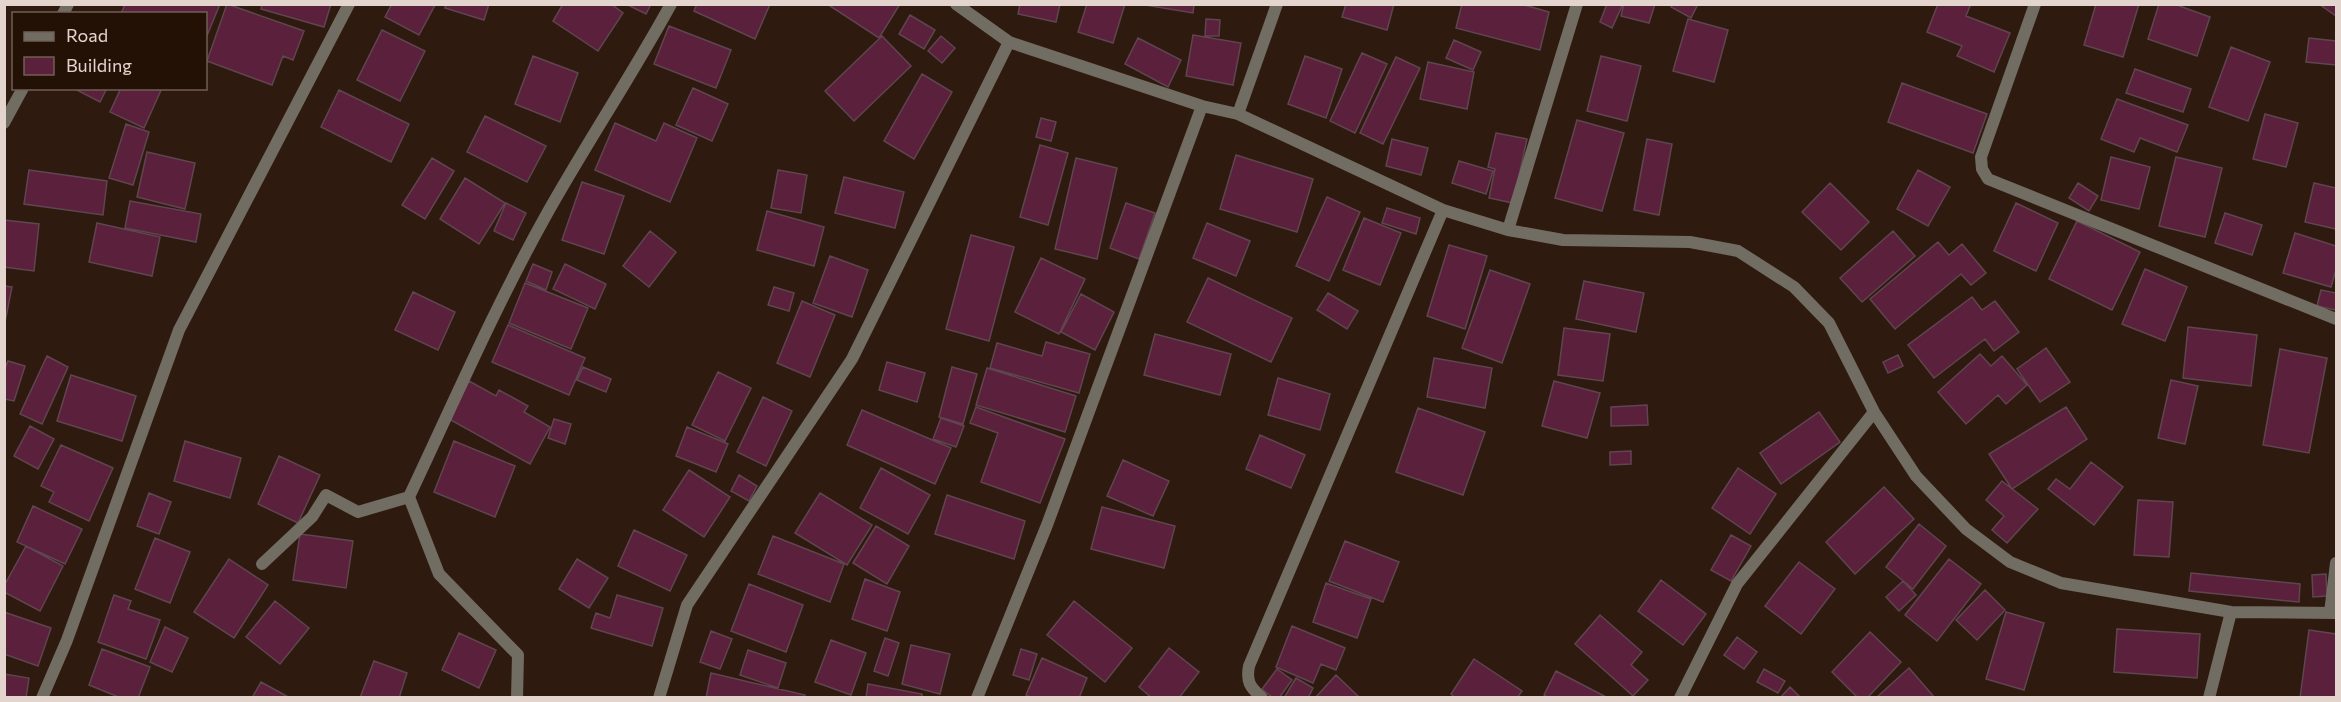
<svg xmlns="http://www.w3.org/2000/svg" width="2341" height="702" viewBox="0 0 2341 702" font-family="Commissioner,sans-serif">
	<rect width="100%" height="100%" fill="#2f1a0f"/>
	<path fill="#5b203b" stroke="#5f454f" stroke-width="1.5" d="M125 4H220L206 38V14H121Z
		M227 4 304 31 293 60 283 56 272 85 207 61Z
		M262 4H331L324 27 261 9Z
		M392 4H433L435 5 419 35 385 17Z
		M446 4H489L484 20 445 8Z
		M563 4H611L623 13 598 51 553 21Z
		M626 4H651L646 14Z
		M697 4H770L755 39 694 11Z
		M827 4H900L879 38Z
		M1020 4H1060L1056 22 1018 14Z
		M1087 4H1125L1113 43 1078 32Z
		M1139 4H1194L1193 13Z
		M1346 4H1394L1387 30 1342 17Z
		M1462 4H1521L1549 12 1540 50 1456 28Z
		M1607 4H1623L1612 28 1600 22Z
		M1624 4H1655L1649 23 1621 16Z
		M1672 4H1698L1691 18 1671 7Z
		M1938 4H1965L1970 6 1966 16 2010 33 1994 72 1957 56 1962 46 1927 32Z
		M2096 4H2139L2123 57 2084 45Z
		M2159 4H2174L2210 17 2197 56 2148 39Z
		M2319 4H2336V16Z
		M910 15 935 30 924 49 899 34Z
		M1206 19 1220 20 1219 36H1205Z
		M1688 19 1728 30 1714 82 1673 71Z
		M669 26 731 50 716 88 654 64Z
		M382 30 425 51 400 101 357 80Z
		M1193 35 1241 43 1233 85 1186 76Z
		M882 36 911 66 854 121 825 91Z
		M941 36 955 48 942 63 928 51Z
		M1138 38 1181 60 1168 87 1125 64Z
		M2309 38 2336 41V65L2306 62Z
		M1454 40 1481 52 1473 70 1446 58Z
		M2231 47 2270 62 2248 121 2209 107Z
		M1362 53 1387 64 1355 133 1330 121Z
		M533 56 578 73 560 122 515 104Z
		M1305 56 1342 69 1326 118 1288 104Z
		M1601 56 1641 66 1627 121 1587 111Z
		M1396 57 1420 68 1383 144 1360 133Z
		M1428 62 1474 72 1467 109 1420 99Z
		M2135 69 2191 89 2183 112 2126 93Z
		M922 74 952 92 914 159 884 141Z
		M1902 83 1987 114 1973 153 1888 122Z
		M73 88H107L100 102Z
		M121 88H162L144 128 110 112Z
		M693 88 728 104 712 141 676 125Z
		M339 90 409 124 391 162 321 127Z
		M2117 99 2188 125 2177 152 2140 138 2134 152 2101 139Z
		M2265 114 2298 123 2286 167 2253 159Z
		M485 116 546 146 527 182 467 152Z
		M1041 118 1056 122 1051 141 1036 137Z
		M1577 120 1624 133 1602 211 1555 198Z
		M615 123 656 141 664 123 697 138 670 202 595 170Z
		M126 124 149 132 133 185 109 178Z
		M1496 133 1527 139 1513 203 1489 198 1495 169 1488 167Z
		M1392 139 1428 148 1421 175 1386 166Z
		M1647 139 1672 144 1659 215 1634 210Z
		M1040 145 1068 153 1048 225 1020 217Z
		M147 152 195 163 185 209 137 197Z
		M1236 155 1313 179 1297 232 1220 209Z
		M2111 157 2150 167 2139 209 2101 200Z
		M2176 157 2222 168 2205 237 2159 226Z
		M432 158 454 171 425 219 402 205Z
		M1076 158 1117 168 1097 259 1055 249Z
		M1459 161 1493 171 1486 194 1452 183Z
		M29 170 107 181 103 215 24 204Z
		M778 170 807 175 801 213 771 208Z
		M1918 170 1950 187 1928 226 1897 209Z
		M844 177 904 192 895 228 835 213Z
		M465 178 505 203 479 244 440 219Z
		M582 182 624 196 604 254 562 240Z
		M1830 183 1869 222 1841 250 1802 212Z
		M2078 183 2098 196 2089 211 2069 198Z
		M2314 183 2336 188V229L2305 222Z
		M1327 197 1360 212 1329 281 1296 266Z
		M130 201 201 214 196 242 125 228Z
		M506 203 526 213 513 240 494 231Z
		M1126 203 1155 213 1139 259 1110 248Z
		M2016 203 2058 223 2036 271 1994 251Z
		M1387 208 1420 218 1416 234 1382 223Z
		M767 211 824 227 814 266 757 250Z
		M2225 213 2262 225 2252 255 2215 243Z
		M1364 218 1401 233 1380 285 1343 270Z
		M4 220 39 224 34 271 4 267Z
		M2077 221 2140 252 2112 310 2049 279Z
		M97 223 160 237 152 276 89 262Z
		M1207 223 1250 241 1236 276 1193 258Z
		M650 231 676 252 649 287 623 266Z
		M1893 231 1915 256 1862 302 1840 278Z
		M2295 233 2336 246V270L2331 287 2283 273Z
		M971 235 1014 247 989 341 946 329Z
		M1938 242 1949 255 1962 244 1986 273 1971 285 1961 274 1895 329 1870 299Z
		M1449 245 1487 256 1465 329 1427 316Z
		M830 256 868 270 852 317 813 303Z
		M1041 258 1085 279 1059 334 1015 312Z
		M533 264 552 272 546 290 526 281Z
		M565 264 606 284 595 309 553 289Z
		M2145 269 2187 287 2165 341 2122 324Z
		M1490 270 1530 284 1502 363 1462 348Z
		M1208 278 1292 318 1271 362 1187 322Z
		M1584 281 1644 293 1636 332 1576 319Z
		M525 283 588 308 571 349 509 323Z
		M4 286 12 287 4 327Z
		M774 287 794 293 789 311 768 305Z
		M2321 290 2336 293V310L2317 306Z
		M413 292 455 312 438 350 395 330Z
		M1328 293 1358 311 1347 329 1317 310Z
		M1081 294 1114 312 1095 350 1061 332Z
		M1972 297 1982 310 1995 301 2019 332 1994 351 1985 339 1934 378 1908 345Z
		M802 301 835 315 810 377 777 363Z
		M508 325 585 358 569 395 492 362Z
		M2188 327 2257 335 2251 386 2183 378Z
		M1564 328 1610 334 1603 381 1558 375Z
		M1155 334 1231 354 1220 395 1144 375Z
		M1046 342 1090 354 1079 393 990 368 997 343 1042 356Z
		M2046 348 2070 382 2040 402 2017 369Z
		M2280 349 2327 358 2309 453 2263 445Z
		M1980 354 1991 366 2002 356 2027 385 2006 404 1998 395 1966 424 1938 392Z
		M1898 355 1903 366 1888 373 1883 362Z
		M47 356 68 367 42 424 20 414Z
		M1434 358 1492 368 1485 408 1427 397Z
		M8 361 25 366 14 401 4 399V371Z
		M887 362 925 373 917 402 879 390Z
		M583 367 611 379 606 392 577 380Z
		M952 367 977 374 963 424 939 417Z
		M987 368 1076 396 1065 432 976 405Z
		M718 372 751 388 725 441 692 425Z
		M71 375 136 396 122 441 57 421Z
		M1278 378 1330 394 1320 430 1268 415Z
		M2171 380 2198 386 2185 444 2158 438Z
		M469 381 496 396 499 390 528 406 524 412 550 427 530 464 449 419Z
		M1554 381 1600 393 1587 438 1542 426Z
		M763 397 792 411 766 466 737 452Z
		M1647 405 1648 425 1611 426V407Z
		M976 407 1065 439 1040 503 981 482 998 433 970 423Z
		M2066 407 2087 439 2012 489 1989 454Z
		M1418 408 1485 432 1463 495 1396 472Z
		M862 410 951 448 935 484 847 445Z
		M1819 412 1840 442 1781 484 1760 453Z
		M941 418 964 426 956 447 933 439Z
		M554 419 571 424 565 444 548 438Z
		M30 426 54 439 38 469 14 456Z
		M687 427 728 444 716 472 676 456Z
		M1260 435 1305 455 1291 488 1246 469Z
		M185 441 241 458 230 498 174 481Z
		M454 441 515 466 495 517 434 492Z
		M61 445 113 468 89 521 49 502 54 492 41 486Z
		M1631 451V464L1610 465V452Z
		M279 456 320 475 298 523 258 504Z
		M1123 460 1169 481 1153 516 1107 496Z
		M2091 462 2123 487 2094 525 2048 489 2056 479 2070 489Z
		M881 468 930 495 908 534 860 508Z
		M1738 468 1776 494 1750 534 1712 508Z
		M689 470 730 497 704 537 663 510Z
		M739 475 757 486 749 501 731 491Z
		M2002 481 2038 509 2007 543 1992 530 2004 516 1986 500Z
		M1884 487 1914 519 1855 574 1826 542Z
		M149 493 171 502 159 534 137 526Z
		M820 493 872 525 847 565 795 533Z
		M947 495 1025 521 1014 559 935 534Z
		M2138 500 2173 502 2169 557 2134 555Z
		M33 506 82 529 65 564 17 542Z
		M1102 507 1175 526 1164 568 1091 549Z
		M1919 524 1946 546 1913 589 1886 567Z
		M876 526 909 546 887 584 853 563Z
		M634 530 687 555 670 591 618 566Z
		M300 534 353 541 346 588 293 580Z
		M1731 535 1751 546 1731 581 1711 570Z
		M773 536 844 564 830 602 758 574Z
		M155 538 190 552 170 603 135 589Z
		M1345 541 1399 562 1383 602 1329 581Z
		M26 546 63 566 40 611 4 592V586Z
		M229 559 268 585 234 638 194 612Z
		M577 559 608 578 589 608 559 589Z
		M1949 559 1981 584 1937 641 1905 615Z
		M1799 562 1835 589 1801 634 1765 606Z
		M2191 573 2300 584 2299 602 2189 591Z
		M2326 574 2327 596 2313 597 2312 575Z
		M865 579 900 592 887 631 852 619Z
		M1661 580 1706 614 1683 645 1638 611Z
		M1903 581 1916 595 1899 611 1886 597Z
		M1326 583 1371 599 1357 638 1313 622Z
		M749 584 803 605 786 652 731 631Z
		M1985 590 2005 610 1977 640 1956 620Z
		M114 595 131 601 128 609 160 620 146 659 98 642Z
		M617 595 663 608 652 646 591 628 596 613 610 618Z
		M275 601 309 628 280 664 246 637Z
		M1074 601 1132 648 1105 682 1047 635Z
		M4 612 51 628 38 666 4 654Z
		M2006 612 2044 623 2024 690 1986 679Z
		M1600 615 1642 652 1631 665 1648 680 1633 696 1575 644Z
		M1292 626 1345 648 1336 670 1321 664 1313 683 1276 667Z
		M165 627 188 638 172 672 150 662Z
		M2117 629 2200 634 2197 678 2114 672Z
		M2309 630 2336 634V698H2300Z
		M711 631 732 639 720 669 700 662Z
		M1870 632 1901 662 1867 698H1858L1832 672Z
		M459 633 496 650 479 688 442 670Z
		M1737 637 1757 652 1744 669 1724 655Z
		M885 638 899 643 888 676 874 671Z
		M831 640 866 653 851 695 815 682Z
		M911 645 950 654 940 694 902 684Z
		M1169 648 1199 672 1179 698H1152L1139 687Z
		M102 649 150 667 138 698H121L89 685Z
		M1021 649 1037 654 1029 680 1013 675Z
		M748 650 786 663 778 688 740 675Z
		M1042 658 1087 678 1079 698H1032L1026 695Z
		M1474 659 1522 691 1517 698H1456L1451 694Z
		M374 661 407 673 399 698H360Z
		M1909 668 1935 698H1876Z
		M1277 669 1292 680 1279 698H1273L1262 689Z
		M1764 669 1785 681 1778 693 1757 682Z
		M1556 671 1608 698H1549L1544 695Z
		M711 673 805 695 804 698H706Z
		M4 674 29 678 26 698H4Z
		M1336 675 1360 698H1315Z
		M1296 678 1313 688 1308 698H1284Z
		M261 682 290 698H252Z
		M868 684 922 694V698H866Z
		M1790 687 1801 698H1780Z"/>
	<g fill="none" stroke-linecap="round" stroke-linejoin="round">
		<path stroke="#716d62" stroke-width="12" d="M956 4 1009 42 1202 106 1238 114 1443 210 1508 230 1563 240 1690 242 1738 251 1794 287 1829 323 1874 412 1916 476 1966 529 2010 562 2061 583 2231 612 2336 613
			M2035 4 1981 157 1982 169 1988 179 2336 319
			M63 14 68 4
			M1238 114 1277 4
			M4 123 23 88
			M1508 230 1577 4
			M409 497 439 574 518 655 517 698
			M262 564 312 517 326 495 358 512 409 497C453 404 494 309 544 219 584 147 631 77 671 4
			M2330 613 2336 563
			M42 698 67 640 179 330 349 4
			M659 698 687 605 852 359 1009 42
			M977 698 1047 525 1202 106
			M1262 698C1250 687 1246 682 1249 666L1443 210
			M1680 698 1737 584 1874 412
			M2209 698 2231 612"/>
	</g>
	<rect width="2341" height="702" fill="none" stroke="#e3d4cd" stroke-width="12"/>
	<rect x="12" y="12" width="195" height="78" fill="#241106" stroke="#705f56" stroke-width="1.5"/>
	<rect x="24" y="32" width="30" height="9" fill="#716d62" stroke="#705f56" stroke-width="1.5"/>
	<text x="66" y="42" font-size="18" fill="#e3d4cd">Road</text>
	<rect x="24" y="57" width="30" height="18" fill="#5b203b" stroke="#705f56" stroke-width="1.5"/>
	<text x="66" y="72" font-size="18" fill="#e3d4cd">Building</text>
</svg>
